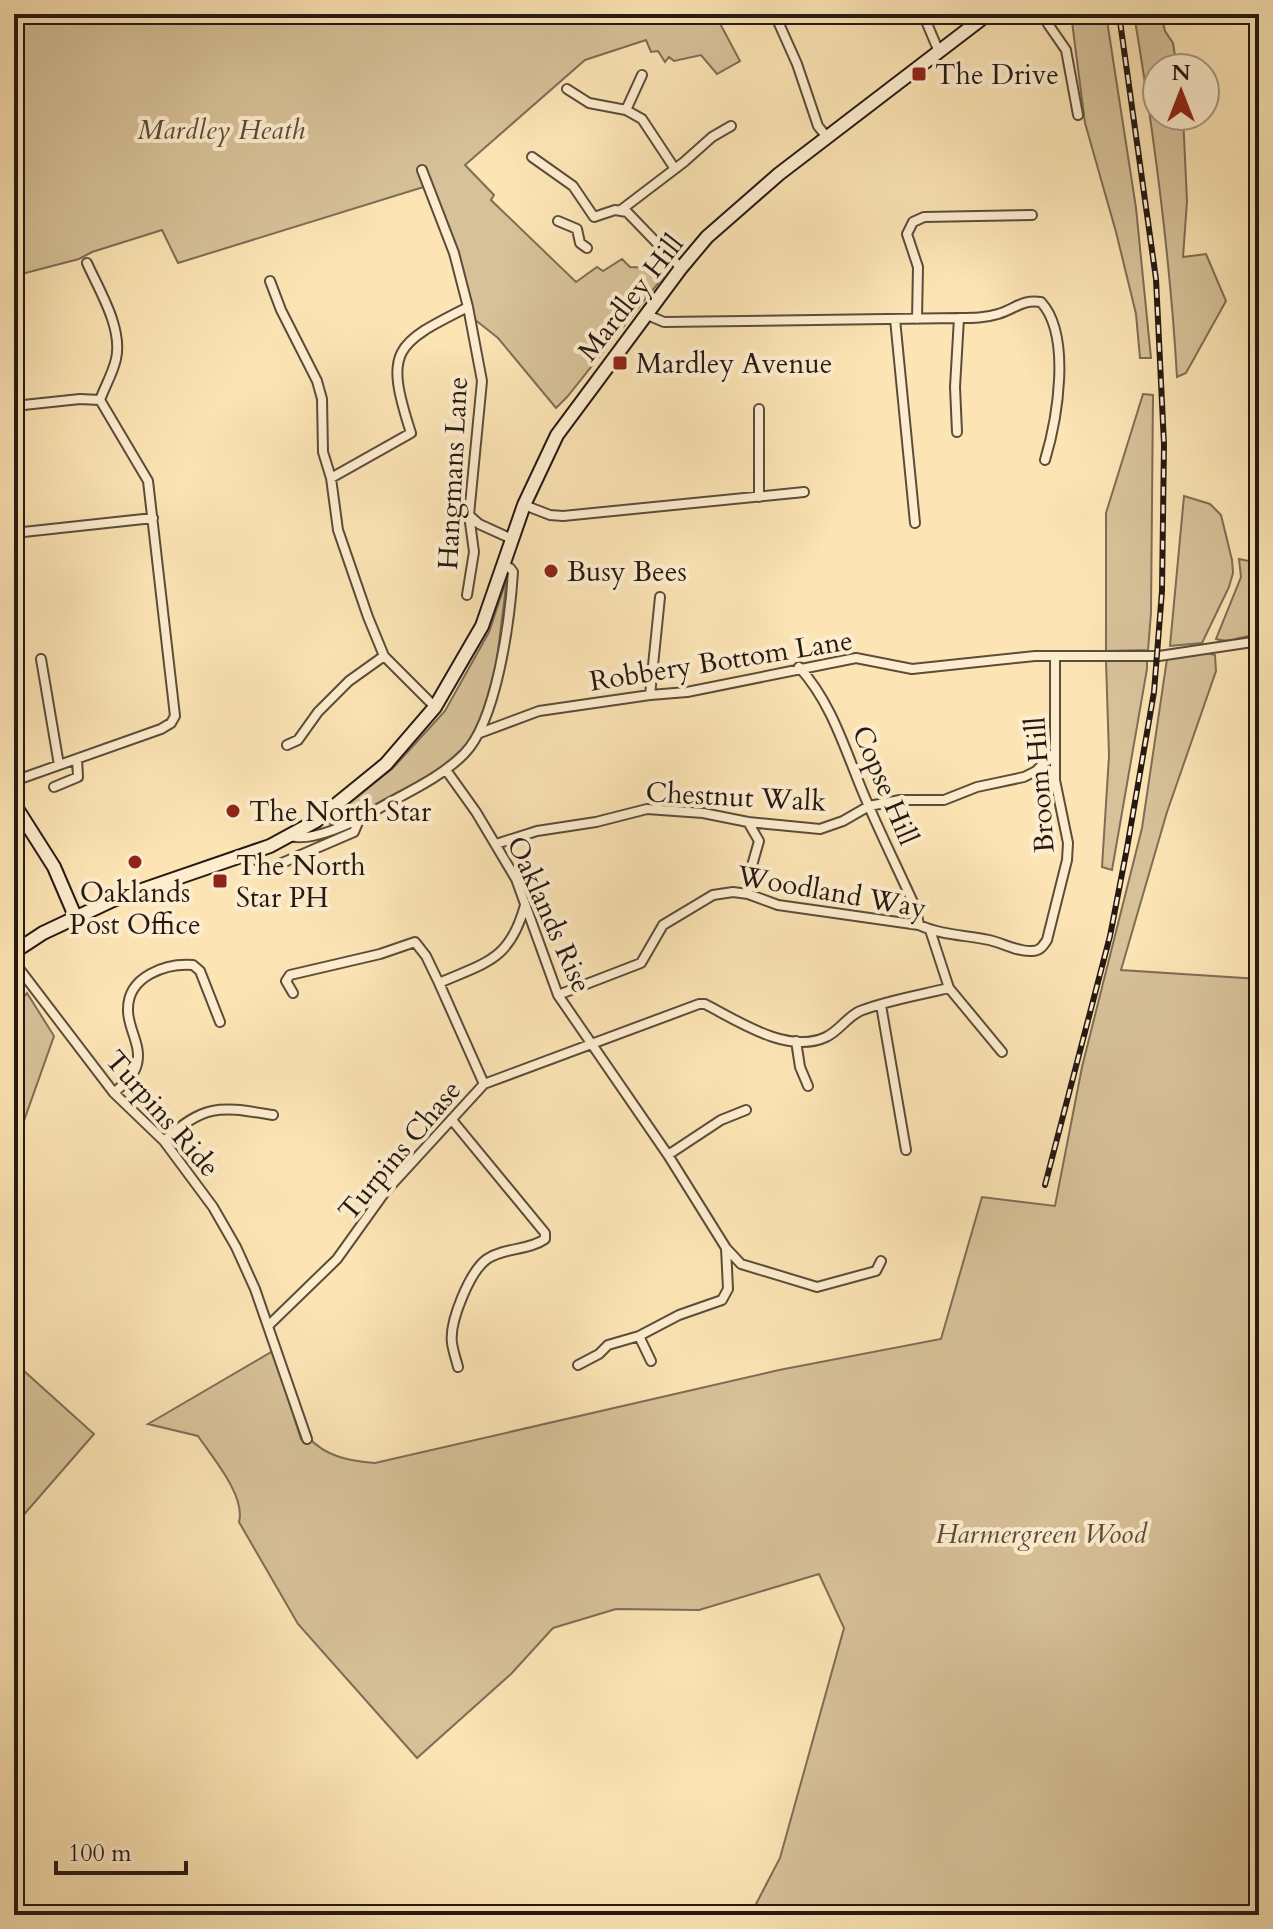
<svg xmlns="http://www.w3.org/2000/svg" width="1273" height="1929" viewBox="0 0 1273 1929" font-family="Cardo,serif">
	<rect width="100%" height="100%" fill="#fce4b4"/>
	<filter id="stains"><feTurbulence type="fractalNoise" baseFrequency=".0025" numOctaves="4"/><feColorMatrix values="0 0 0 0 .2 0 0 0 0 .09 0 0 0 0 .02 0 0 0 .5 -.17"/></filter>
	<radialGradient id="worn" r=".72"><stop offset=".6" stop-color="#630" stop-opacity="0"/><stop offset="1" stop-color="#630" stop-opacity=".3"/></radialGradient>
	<path fill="#d7c199" stroke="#7e6d56" stroke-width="2" d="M14 14H715L740 61 717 74 701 55 674 61 669 57 665 62 658 51 651 52 646 40 585 60 465 165 494 195 491 200 576 282 597 267 603 271 622 259 630 267 654 268 663 277 567 397 556 408 498 338 474 319 450 229 430 185 178 263 162 230 92 252 79 259 14 276Z
		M1071 14H1106L1136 208 1151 358H1140L1136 314 1116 232 1085 123Z
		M1134 14H1161L1165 31 1173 43 1177 68H1157V116H1183L1187 201 1183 257 1206 254 1226 301 1186 373 1177 377C1170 255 1154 134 1134 14Z
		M1143 394 1153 395 1151 613 1148 650 1106 651V513Z
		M1184 496 1210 504 1221 515 1232 560 1233 573 1229 587 1202 643 1170 646Z
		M1239 559 1259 563V634C1245 635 1229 644 1216 639L1241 577Z
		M507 578 496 667 479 726 473 738 443 768 353 821 333 827 327 821 393 768 445 711 489 632Z
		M1207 653 1215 655 1216 671 1167 812 1121 970 1259 979V1915H760L756 1904 780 1858 844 1628 819 1574 699 1610 616 1609 553 1628 511 1674 417 1758 298 1624 239 1522C246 1496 212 1457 198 1436L148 1424 273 1351 301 1439 308 1437C326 1457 350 1461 375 1463L779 1370 941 1339 982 1197 1055 1206 1082 1067 1142 828 1167 659Z
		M1147 660V669L1112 870 1102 867 1109 756 1106 661Z
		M27 993 54 1036 14 1149V1009Z
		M14 1362 94 1434 14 1526Z"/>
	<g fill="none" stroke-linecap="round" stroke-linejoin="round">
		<defs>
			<path id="street" d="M770 14 776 17 797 64 818 126 826 136
				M923 14 939 52
				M1044 14 1048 24 1066 50 1078 115
				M567 89 589 103 626 110 642 119 675 169
				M626 110 642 75
				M532 157 573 186 594 217 615 210 627 212 681 268
				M422 170 454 253 468 307 482 381 469 515 474 552 467 595
				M621 210 684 162 712 137 731 126
				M558 221 577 229 580 243 587 248
				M87 263C99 290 123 328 116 359 113 373 105 386 100 400
				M270 281 281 310 317 381 322 399 323 452 331 478 338 530 368 617 384 656 435 707
				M645 314 664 322 959 318C973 318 985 318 998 314 1015 309 1022 299 1041 302 1072 336 1057 420 1045 460
				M895 319 915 523
				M917 319 918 267 907 234 913 222 924 217 1032 215
				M14 406 80 399 100 400
				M759 409V497
				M957 432 955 387 959 318
				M331 478 411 433C384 350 394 344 468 307
				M524 505 550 515 563 516 804 492
				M470 516 479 524 512 539
				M14 533 153 518
				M41 659 59 765
				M799 667C832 703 845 750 864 795 880 833 899 871 916 909L919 925
				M650 695 660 597
				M480 733 539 711 650 695 687 692 856 658 912 669 1035 656H1159L1259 641
				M287 745 298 740 318 712 349 681 384 656
				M446 770 476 812 516 879 558 995 668 1155 726 1248 728 1289 722 1300 679 1315 639 1336 608 1345 599 1354 578 1365
				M14 781 161 729 171 723 175 716 148 481 100 400
				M54 787 78 777 77 759
				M289 836C313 843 354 822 376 810 405 793 439 779 464 754 497 721 510 619 513 572L510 568 504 565
				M496 844 537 831 596 822 647 809 703 813 748 822 820 829 843 821 869 806 900 800H944L977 787 1024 777 1036 771 1054 753
				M246 856 251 869 261 872 354 832 359 820
				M748 894 751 869 759 841 748 822
				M14 962 114 1093 164 1141 213 1207 236 1247 255 1289 307 1439
				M439 983C487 962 510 960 525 905
				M949 988 1002 1052
				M293 993 286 981 290 975 380 954 415 942 426 956 439 983 484 1084
				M558 995 641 963 663 925 713 895 733 892 748 894 778 905 919 925C941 935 965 935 989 940 1003 943 1017 952 1032 951 1040 951 1043 946 1047 940L1067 860 1068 843 1055 780V657
				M881 1005 906 1150
				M796 1041 800 1067 808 1086
				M114 1093C123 1084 134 1077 137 1064 142 1045 127 1027 128 1009 128 976 166 963 193 965L200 971 220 1022
				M452 1120 545 1233V1239C528 1251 505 1247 487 1259 470 1271 449 1322 452 1343 453 1351 456 1359 458 1367
				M164 1141C205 1102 222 1107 273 1115
				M668 1155 721 1120 746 1110
				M726 1248 741 1264 817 1287 876 1271 881 1261
				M268 1326 337 1259 385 1192 484 1084 699 1004H705C738 1021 788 1055 826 1037 839 1031 847 1017 860 1011 888 1000 920 995 949 988L930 930
				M639 1336 651 1361"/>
			<path id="secondary" d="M14 804 54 867 75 916
				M14 952 43 933 113 900 270 846 316 821 386 764 435 707 482 626 524 505 557 435 681 268 707 237 779 174 988 14"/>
		</defs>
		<use href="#street" stroke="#5b4c3b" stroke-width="12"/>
		<use href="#secondary" stroke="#251913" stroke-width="16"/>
		<use href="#street" stroke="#fdedce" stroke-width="8"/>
		<use href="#secondary" stroke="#fdedce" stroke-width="12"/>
		<defs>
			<path id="rail" d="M1045 1185 1110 936 1127 848 1154 692 1162 591 1164 444 1156 279 1119 14"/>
		</defs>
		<use href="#rail" stroke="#251913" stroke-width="6"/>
		<use href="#rail" stroke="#fdedce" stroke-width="3" stroke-dasharray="9" stroke-linecap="butt"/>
	</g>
	<g fill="#8f2418" stroke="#fdedce" stroke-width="3">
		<rect x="911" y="66" width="16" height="16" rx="4"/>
		<rect x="612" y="355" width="16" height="16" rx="4"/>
		<circle cx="551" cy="571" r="8"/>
		<circle cx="233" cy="811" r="8"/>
		<circle cx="135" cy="862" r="8"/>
		<rect x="212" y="873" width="16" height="16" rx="4"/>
	</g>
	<g text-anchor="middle" stroke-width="8" stroke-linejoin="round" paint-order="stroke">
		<g font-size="28" fill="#251913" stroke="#fdedce" text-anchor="start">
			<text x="935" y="84">The Drive</text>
			<text x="636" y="373">Mardley Avenue</text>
			<text x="567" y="581">Busy Bees</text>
			<text x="249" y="821">The North Star</text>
			<text x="236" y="875">The North<tspan x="236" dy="32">Star PH</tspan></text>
			<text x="135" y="902" text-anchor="middle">Oaklands<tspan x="135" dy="32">Post Office</tspan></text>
		</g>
		<g font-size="28" font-style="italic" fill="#5a4b3b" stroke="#fdedce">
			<text x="221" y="139">Mardley Heath</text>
			<text x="1041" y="1543">Harmergreen Wood</text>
		</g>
		<g font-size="28" fill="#251913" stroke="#fdedce">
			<text transform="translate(630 297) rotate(-52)" y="10">Mardley Hill</text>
			<text transform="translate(452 473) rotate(-87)" y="10">Hangmans Lane</text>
			<text transform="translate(721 660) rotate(-9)" y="10">Robbery Bottom Lane</text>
			<text transform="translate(886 785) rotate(67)" y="10">Copse Hill</text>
			<text transform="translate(1039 785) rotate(-94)" y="10">Broom Hill</text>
			<text transform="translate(736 796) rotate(3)" y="10">Chestnut Walk</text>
			<text transform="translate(832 891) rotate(10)" y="10">Woodland Way</text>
			<text transform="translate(550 914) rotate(66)" y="10">Oaklands Rise</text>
			<text transform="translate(163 1113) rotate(49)" y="10">Turpins Ride</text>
			<text transform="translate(399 1150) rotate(-50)" y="10">Turpins Chase</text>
		</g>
	</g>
	<rect width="1273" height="1929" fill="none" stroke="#fce4b4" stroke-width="48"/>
	<rect x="16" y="16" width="1241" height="1897" fill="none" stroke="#251913" stroke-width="4"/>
	<rect x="24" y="24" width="1225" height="1881" fill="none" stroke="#251913" stroke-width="2"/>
	<g transform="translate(1181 92)"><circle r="38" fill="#fdedce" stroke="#a79883" stroke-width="2"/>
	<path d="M0-6L14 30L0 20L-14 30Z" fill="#8f2418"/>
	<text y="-12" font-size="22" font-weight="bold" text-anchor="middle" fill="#251913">N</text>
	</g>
	<path d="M56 1861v12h130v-12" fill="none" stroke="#251913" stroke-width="4"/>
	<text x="68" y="1861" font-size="24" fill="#251913" stroke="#fdedce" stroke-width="6" paint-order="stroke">100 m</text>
	<rect width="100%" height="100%" filter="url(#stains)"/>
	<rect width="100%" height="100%" fill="url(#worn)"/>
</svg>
